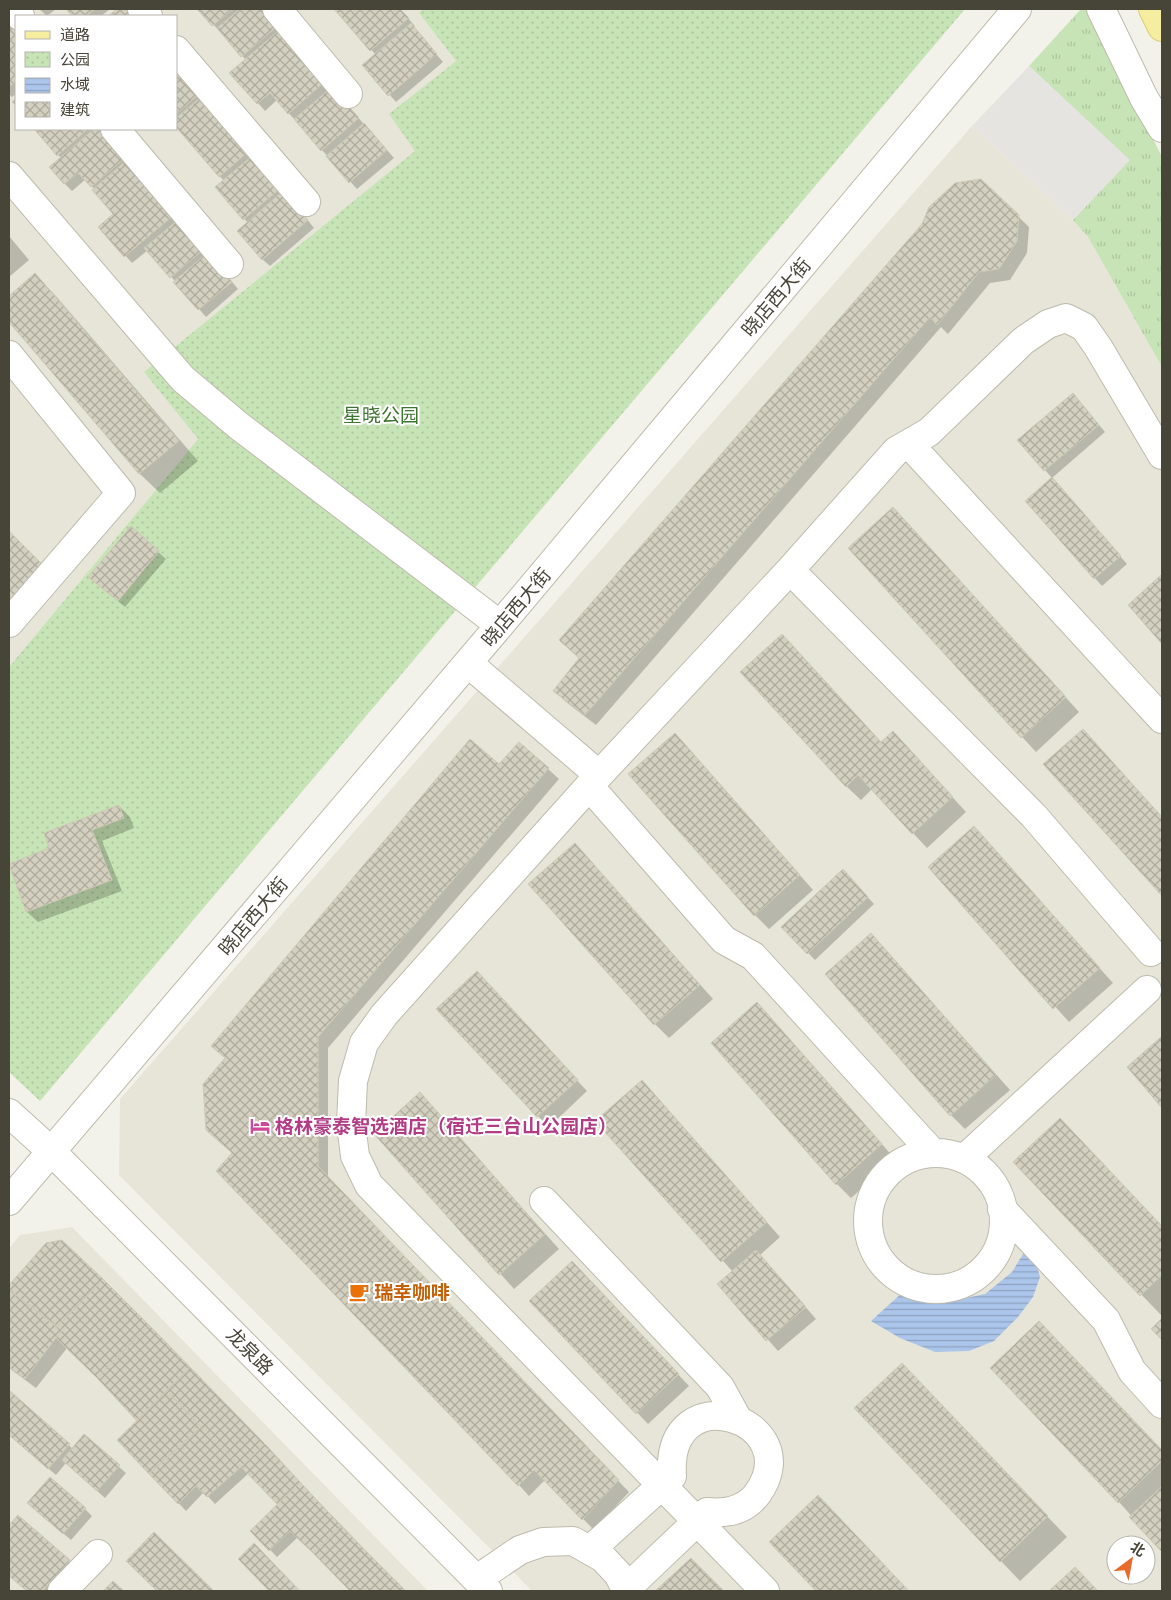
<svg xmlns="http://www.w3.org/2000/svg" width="1171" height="1600" viewBox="0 0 1171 1600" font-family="'Titillium Web','Noto Sans SC',sans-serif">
	<defs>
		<pattern id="grass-tufts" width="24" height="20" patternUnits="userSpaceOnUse" patternTransform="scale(1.25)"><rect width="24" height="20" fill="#c7e4b6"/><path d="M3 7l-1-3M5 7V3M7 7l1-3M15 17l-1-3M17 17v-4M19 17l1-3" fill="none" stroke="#acc59d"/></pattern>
		<pattern id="park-dots" width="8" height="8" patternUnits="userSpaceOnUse" patternTransform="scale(1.25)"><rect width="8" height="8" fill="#c7e4b6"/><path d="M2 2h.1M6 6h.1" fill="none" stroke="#acc59d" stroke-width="1.8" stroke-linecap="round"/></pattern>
		<pattern id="water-rules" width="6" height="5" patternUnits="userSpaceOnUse" patternTransform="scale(1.25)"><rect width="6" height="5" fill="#abc5eb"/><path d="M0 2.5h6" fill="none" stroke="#8da2bf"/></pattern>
		<pattern id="building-cross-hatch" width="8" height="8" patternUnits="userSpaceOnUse" patternTransform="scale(1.25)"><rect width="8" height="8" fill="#d4d0c0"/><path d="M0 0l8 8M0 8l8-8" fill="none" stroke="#aeaa9d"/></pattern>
	</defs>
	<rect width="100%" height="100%" fill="#f3f2ea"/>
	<path fill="#e7e5d8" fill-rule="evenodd" d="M9 9H423L419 13 456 61 390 114 416 151 144 372 198 439 9 667ZM16 16H176V129H16Z
		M972 126 1073 220 1088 237 1162 367V1591H532L119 1175 120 1099ZM1116 1545H1146V1575H1116Z
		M72 1227 428 1591H9V1249L20 1235Z"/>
	<path fill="url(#grass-tufts)" d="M1081 9H1089L1162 157V367L1088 237 1073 220 1129 160 1029 66Z"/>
	<path fill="url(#park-dots)" d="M423 9H965L40 1101 9 1072V667L198 439 144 372 415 151 389 114 456 61 419 13Z"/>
	<path fill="#e5e4e1" d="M1029 66 1130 160 1073 220 972 126Z"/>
	<path fill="url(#water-rules)" d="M1026 1249 1034 1256 1040 1277 1033 1297 1018 1317 994 1341 969 1351 935 1352 900 1338 871 1321 903 1292 928 1297 961 1299 985 1294 1012 1272Z"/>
	<path fill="#0003" d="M39 9H56L47 16Z
		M68 9H110L101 16H74Z
		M199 9H268L339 96 394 158 357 189 277 100 265 111 258 103 246 60Z
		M335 9H400L415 26 413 27 443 62 396 102 364 66 376 55Z
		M9 18 16 27V94L12 97 9 94Z
		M176 57 314 228 270 266 262 259 248 223 216 187 224 181 177 127 176 128Z
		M16 98V106L12 102Z
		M35 129H106L238 289 206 317 148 250 132 263 100 227 115 214 86 179 72 191 65 184 51 167 61 158Z
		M981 180 1029 227 1027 253 1010 280 990 283 948 334 941 327 596 725 566 702 555 691 580 659Z
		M9 236 29 260 9 277Z
		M35 275 55 295 198 461 160 493 140 474 9 320V298Z
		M1080 402 1105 432 1052 478 1019 440Z
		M1059 486 1127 564 1102 586 1027 501Z
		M907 523 1079 712 1036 752 849 548Z
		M131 528 166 559 125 607 97 584Z
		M9 533 61 584 30 616 9 595Z
		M1162 576V642L1129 606Z
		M1094 741 1162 818V895L1045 764Z
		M881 743 907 747 966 812 927 848 872 789 861 800 846 786Z
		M689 749 813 890 769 929 755 915Z
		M499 765 548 769 559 779 328 1048V1178L629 1492 594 1530 545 1480 529 1496 519 1485 233 1154Z
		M119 806 130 817 134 828 102 841 122 891 38 922 27 912 9 865 51 849Z
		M974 828 1113 983 1069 1022 930 867Z
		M575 844 713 999 669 1038 655 1024Z
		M850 878 874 904 815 960 783 927Z
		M885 949 1010 1090 965 1129 951 1115Z
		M487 984 587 1091 549 1127 538 1116Z
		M771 1018 895 1159 851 1198 837 1184Z
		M1162 1038V1106L1128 1067Z
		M642 1081 780 1237 760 1255 816 1319 778 1351 719 1284 733 1272 597 1121Z
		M420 1094 559 1249 514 1289 376 1134Z
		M1080 1140 1162 1227 1161 1315 1015 1163Z
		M62 1241 200 1379 405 1591H352L298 1537 277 1557 252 1531 279 1504 249 1473 215 1504 204 1492 186 1511 119 1440 139 1420 67 1348 36 1388 9 1368V1287L47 1244Z
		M583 1273 689 1386 648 1424 531 1301Z
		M1039 1322 1162 1451V1550L1119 1502Z
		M922 1385 1067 1537 1020 1581 1001 1561Z
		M9 1392 73 1449 84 1436 126 1473 105 1498 66 1463 56 1475 9 1435Z
		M85 1509 92 1516 71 1540 36 1510Z
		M18 1516 76 1568 56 1591H27L9 1575V1527Z
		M838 1517 908 1591H818L771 1542Z
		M154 1534 213 1591H158L128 1561Z
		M691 1559 722 1591H657Z"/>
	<path fill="url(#building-cross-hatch)" stroke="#cec9b4" d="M66 9H95L86 16H72Z
		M117 9H135L142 16H108Z
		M197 9H233L212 26Z
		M240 9H269L281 23 241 57 217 28Z
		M334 9H400L409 18 370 51Z
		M9 18 16 26V81L9 87Z
		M411 23 437 54 388 96 362 65Z
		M283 27 328 79 288 114 270 93 257 104 229 73Z
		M176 62 205 89 176 114Z
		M332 87 359 118 321 151 294 119Z
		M206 93 253 148 219 177 176 127V118Z
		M364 123 387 150 349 183 326 156Z
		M34 129H88L57 156Z
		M94 129H107L129 154 91 187 78 173 64 184 49 167Z
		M254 154 282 187 243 220 215 187Z
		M128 159 175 214 124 257 98 227 113 214 92 190Z
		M981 179 1019 215 1017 241 999 269 979 272 937 325 930 317 585 715 553 691 579 658 559 640 922 224 929 207 955 183Z
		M283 191 308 220 262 260 237 231Z
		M179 219 204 249 170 278 144 248Z
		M207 253 232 282 198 310 173 282Z
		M35 273 179 441 139 474 9 322V296Z
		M1073 393 1099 425 1044 471 1017 440Z
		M1052 477 1121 556 1094 579 1025 501Z
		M893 507 1066 697 1021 738 848 548Z
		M131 526 159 551 118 601 88 577Z
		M9 531 51 573 19 606 9 597Z
		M1162 574V644L1128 605Z
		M782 634 881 742 893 731 953 797 912 834 858 775 846 787 740 672Z
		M1083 729 1162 817V896L1043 764Z
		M675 733 800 875 754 916 628 774Z
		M470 739 499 764 519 742 549 768 318 1037V1166L619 1480 582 1520 534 1470 518 1486 216 1171 232 1153 206 1130 203 1084 225 1058 211 1046Z
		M119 805 124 818 92 830 112 880 26 912 9 864 49 848 44 833Z
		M974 826 1100 968 1053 1009 928 867Z
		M575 843 700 985 654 1025 528 884Z
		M843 869 868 897 807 954 781 927Z
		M871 933 996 1075 950 1116 825 974Z
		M477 971 578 1080 537 1117 436 1009Z
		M757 1002 882 1144 836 1185 711 1043Z
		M1162 1036V1108L1127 1067Z
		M642 1080 767 1222 721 1262 595 1121Z
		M420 1092 545 1234 499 1275 374 1134Z
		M1060 1118 1162 1226V1275L1140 1296 1013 1162Z
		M62 1240 103 1279 57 1327 9 1290V1285L46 1243Z
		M756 1250 806 1307 766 1341 717 1284Z
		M572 1261 679 1374 636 1414 529 1301Z
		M103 1279 149 1325 97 1378 56 1338 62 1330 57 1327Z
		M9 1290 62 1330 25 1379 9 1367Z
		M1162 1318V1340L1151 1329Z
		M1039 1321 1162 1450V1461L1118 1503 990 1368Z
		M149 1325 190 1367 137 1421 97 1378Z
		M902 1363 1048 1516 1000 1562 854 1408Z
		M190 1367 225 1403 201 1427 167 1391Z
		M9 1390 70 1444 48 1469 9 1435Z
		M167 1391 201 1427 149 1474 117 1440Z
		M225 1403 265 1444 241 1467 201 1427Z
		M201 1427 241 1467 207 1497 196 1486 178 1504 149 1474Z
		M84 1434 120 1465 97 1491 62 1460Z
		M265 1444 300 1482 277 1504 241 1467Z
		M50 1477 86 1508 63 1534 27 1503Z
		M300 1482 341 1526 313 1553 290 1531 269 1551 250 1531Z
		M1162 1486V1552L1129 1517Z
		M818 1495 909 1591H816L769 1542Z
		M18 1515 70 1560 43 1591H27L9 1576V1525Z
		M341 1526 406 1591H350L313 1553Z
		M154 1532 214 1591H157L126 1561Z
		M254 1543 300 1591H269L238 1559Z
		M691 1558 724 1591H655Z
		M1075 1567 1098 1591H1049Z
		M113 1581 124 1591H103Z"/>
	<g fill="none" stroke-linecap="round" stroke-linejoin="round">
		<defs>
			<path id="minor" d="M14 9 20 16
				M142 9 148 16
				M277 9 348 94
				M1101 9 1144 98 1162 128
				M176 50 306 202
				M115 129 229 264
				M9 176 183 379 239 426 500 625
				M9 355 121 493 9 623
				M909 444 1162 719
				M790 570 896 451 929 432 1023 341 1048 324 1066 318 1084 327 1098 347 1162 455
				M468 663 599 775
				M589 786 724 940 753 956 932 1152
				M9 1113 52 1152 488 1591
				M868 1221a68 68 0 1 1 136 0a68 68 0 1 1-136 0Z
				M964 1159 1147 990
				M9 1201 500 625 1017 9
				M544 1201 720 1387 737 1418
				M1002 1209 1106 1320 1132 1371 1162 1404
				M590 1550 672 1476C665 1372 809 1420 758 1493 746 1510 727 1514 707 1512L626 1589
				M477 1579 520 1550 543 1542 573 1541 603 1558 618 1574 627 1591
				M62 1591 98 1554
				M765 1591 369 1185 355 1156 351 1124 353 1081 364 1043 384 1015 599 775 790 570 1034 816 1151 952"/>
			<path id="major" d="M1153 9 1162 27"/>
		</defs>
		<use href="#minor" stroke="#bebbad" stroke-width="30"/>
		<use href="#major" stroke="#dace71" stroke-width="30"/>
		<use href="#minor" stroke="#fff" stroke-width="28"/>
		<use href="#major" stroke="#f6eda0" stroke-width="28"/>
	</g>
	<defs>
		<symbol id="hotel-bare" viewBox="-9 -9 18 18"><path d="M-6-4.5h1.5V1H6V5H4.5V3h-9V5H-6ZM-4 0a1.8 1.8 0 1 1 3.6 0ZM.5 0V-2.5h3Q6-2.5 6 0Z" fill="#d1479c" stroke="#fff" stroke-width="2.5" paint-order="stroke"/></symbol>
		<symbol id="cafe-bare" viewBox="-9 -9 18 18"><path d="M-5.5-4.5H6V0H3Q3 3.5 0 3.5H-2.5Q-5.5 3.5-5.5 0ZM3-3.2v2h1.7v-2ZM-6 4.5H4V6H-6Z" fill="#e8710a" stroke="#fff" stroke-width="2.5" paint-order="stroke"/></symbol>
	</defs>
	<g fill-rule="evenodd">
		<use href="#hotel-bare" x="246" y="1112" width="28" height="28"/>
		<use href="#cafe-bare" x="345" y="1278" width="28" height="28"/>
	</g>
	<g text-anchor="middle" stroke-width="4" stroke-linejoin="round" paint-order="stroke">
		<g font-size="19" fill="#474438" stroke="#fff">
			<text transform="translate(776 297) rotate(-50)" y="7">晓店西大街</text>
			<text transform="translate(516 607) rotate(-50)" y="7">晓店西大街</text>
			<text transform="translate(253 916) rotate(-50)" y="7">晓店西大街</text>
			<text transform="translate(250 1351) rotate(45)" y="7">龙泉路</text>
		</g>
		<g font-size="19" fill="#3d7430" stroke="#fff">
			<text x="381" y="422">星晓公园</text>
		</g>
		<g font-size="19" font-weight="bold" fill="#b23c85" stroke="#fff" text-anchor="start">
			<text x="275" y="1133">格林豪泰智选酒店（宿迁三台山公园店）</text>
		</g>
		<g font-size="19" font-weight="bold" fill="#c56008" stroke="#fff" text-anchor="start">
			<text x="374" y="1299">瑞幸咖啡</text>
		</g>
	</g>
	<rect width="1171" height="1600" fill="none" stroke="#474438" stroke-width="20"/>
	<rect x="15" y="15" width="162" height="115" fill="#ffffff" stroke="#b5b4af"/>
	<rect x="25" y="31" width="25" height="8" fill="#f6eda0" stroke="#b5b4af"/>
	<text x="60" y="40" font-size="15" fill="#474438">道路</text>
	<rect x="25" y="52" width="25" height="15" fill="url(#park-dots)" stroke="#b5b4af"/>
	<text x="60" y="65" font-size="15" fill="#474438">公园</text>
	<rect x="25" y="78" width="25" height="15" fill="url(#water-rules)" stroke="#b5b4af"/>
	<text x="60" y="90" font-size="15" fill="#474438">水域</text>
	<rect x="25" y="102" width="25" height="15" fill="url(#building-cross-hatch)" stroke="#b5b4af"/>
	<text x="60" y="115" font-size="15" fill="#474438">建筑</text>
	<g transform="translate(1131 1560) rotate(32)"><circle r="24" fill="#ffffff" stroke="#b5b4af"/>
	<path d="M0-4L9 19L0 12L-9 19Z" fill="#e86b2c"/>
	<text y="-8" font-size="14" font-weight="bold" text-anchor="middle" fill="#474438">北</text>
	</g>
</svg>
